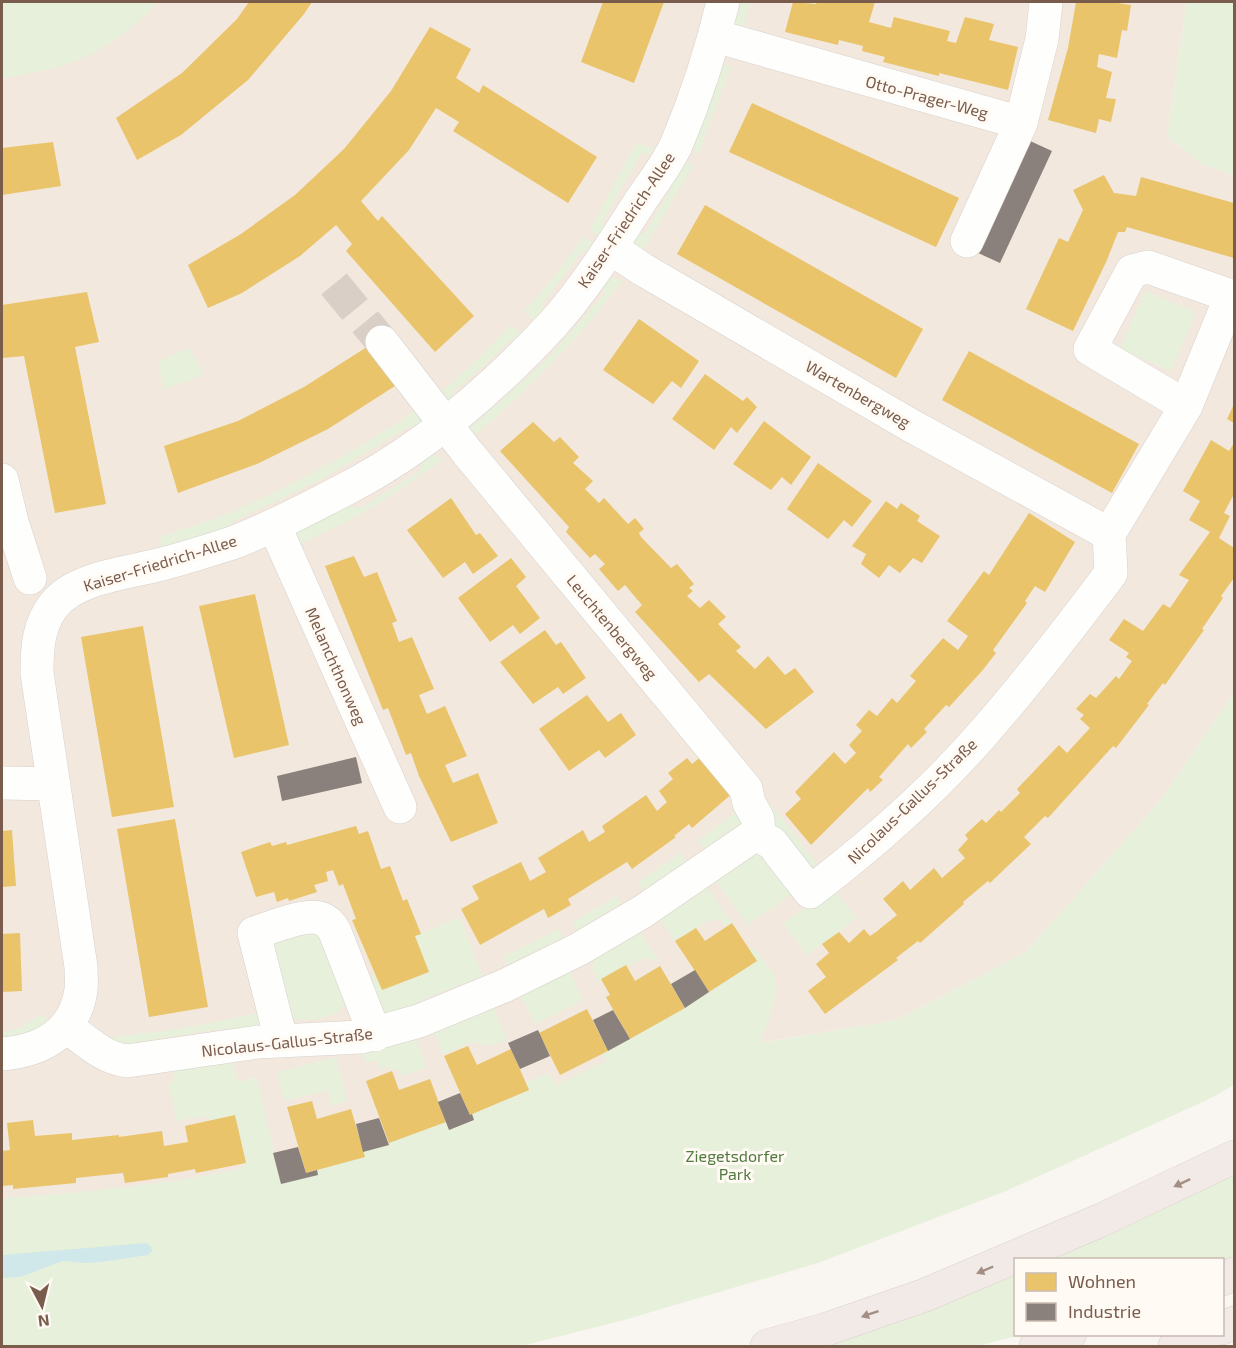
<svg xmlns="http://www.w3.org/2000/svg" width="1236" height="1348" viewBox="0 0 1236 1348" font-family="'Exo 2',sans-serif">
	<rect width="100%" height="100%" fill="#f9f5f0"/>
	<path fill="#f2e8de" d="M2 2H1187L1167 136 1202 164 1234 175V693L1160 801 1026 952 897 1020 699 1053 284 1195 256 1078 238 1082 259 1178 2 1225Z"/>
	<path fill="#e7f0db" d="M2 2H158C136 26 106 49 75 61 51 70 26 74 2 78Z
		M741 2H750L742 35 729 24 731 11 739 9Z
		M1187 2H1234V175L1202 164 1167 136Z
		M717 64 731 66 699 153 684 146 699 129 717 83 714 73Z
		M636 143 653 148 649 155 642 153 602 222 605 233 601 238 590 229Z
		M678 156 694 165 643 251 630 243 634 236 646 232 677 177Z
		M583 237 596 244 593 251 583 250 542 305 545 312 535 321 524 311 556 275Z
		M605 276 623 280C578 340 526 391 470 440L462 426 474 425 549 357 604 294 602 282Z
		M1145 291 1196 312 1171 371 1120 349Z
		M511 325 522 335 516 342 510 341 486 364 454 391V398L446 404 438 394 476 361Z
		M190 348 204 375 164 390 158 361Z
		M416 411 425 422 414 430 410 426 324 478 234 521 231 528 164 550 159 537C182 529 206 522 229 513 295 485 356 450 416 411Z
		M429 454 444 459 388 498 346 522 298 545 289 535 347 506 361 508 420 471 422 457Z
		M1234 693V1085L1207 1100 1006 1191 818 1263 624 1320 521 1346H2V1198C83 1193 163 1185 243 1168L232 1119 211 1124 210 1119 206 1116 176 1121 169 1084 174 1080 172 1065 231 1054 238 1082 257 1078 281 1183 318 1175 317 1170 364 1157 363 1152 389 1145V1143L446 1122 450 1130 474 1120 472 1114 529 1090 526 1083 548 1073 556 1085 606 1061 603 1054 685 1008 757 961 749 949 753 947 775 976C780 998 767 1023 760 1043L897 1020 1026 952 1160 801Z
		M758 788 819 866 806 864 757 801Z
		M741 808 747 822 708 855 698 841Z
		M680 853 686 862 644 891 638 882Z
		M755 853 763 857 792 894 748 925 713 877Z
		M704 883 732 923 726 927 721 920 707 921 675 941 658 915Z
		M833 887 857 918 807 955 783 924Z
		M617 896 622 903 577 930 572 922Z
		M460 917 482 976 424 999 427 1007 386 1020 363 978 375 974 382 990 429 972 415 936Z
		M637 927 659 961 643 958 599 983 592 968 598 950Z
		M316 929 348 997C345 1003 342 1010 337 1013 324 1019 302 1023 290 1017L273 941Z
		M559 929 567 944 530 962 527 956 507 965 503 957Z
		M567 966 583 1000 535 1024 518 990Z
		M492 1002 507 1040C495 1045 486 1047 473 1042L443 1054 432 1027Z
		M262 1012 263 1021 259 1028 231 1036 229 1028 136 1042V1051L105 1038 191 1027Z
		M40 1014 49 1020 39 1029 2 1040V1032C16 1031 29 1024 40 1014Z
		M414 1033 427 1068 402 1076 400 1071 385 1067 379 1069 376 1060 366 1063 361 1050Z
		M336 1057 347 1101 332 1106 328 1090 285 1101 277 1072Z
		M1234 1173V1257L1223 1262 1222 1260H1051L1114 1232Z
		M1015 1275 1016 1334 1020 1335 978 1346H822L878 1328Z"/>
	<path fill="#d0e8ea" d="M147 1243 151 1247 152 1251 148 1255 101 1262 83 1263 63 1261 20 1277 2 1278V1255Z"/>
	<path fill="#e9c46a" d="M249 2H312L304 14 248 80 181 135 137 160 116 118 182 73 237 19Z
		M603 2H664L634 83 581 62Z
		M793 2 816 4 817 2H875L869 22 891 28 894 17 950 31 947 41 956 43 965 17 994 24 989 40 1018 47 1008 90 939 73V76L883 62 885 57 862 51 863 46 839 40 838 45 785 32Z
		M1076 2H1111L1131 5 1127 31 1122 30 1117 58 1099 54 1097 67 1112 72 1106 98 1116 99 1111 122 1099 119 1096 133 1048 120 1068 48Z
		M430 27 471 49 456 78 479 93 483 85 597 157 568 203 453 131 459 122 436 108 409 150 361 201 378 221 382 216 474 316 435 352 346 251 352 244 336 225 300 256 242 293 208 308 188 265 241 234 295 195 344 149 391 91Z
		M752 103 959 198 936 247 729 152Z
		M53 142 61 186 2 195V148Z
		M1104 175 1114 193 1136 196 1141 177 1234 203V258L1127 227 1125 232H1118L1107 260 1073 331 1026 309 1059 238 1068 242 1083 210 1073 190Z
		M705 205 923 329 896 378 677 254Z
		M87 292 99 342 75 347 106 504 55 513 24 356 2 358V305Z
		M639 319 699 361 681 388 672 381 653 404 603 370Z
		M370 345 398 384 328 429 257 464 178 493 164 446 238 421 304 387Z
		M969 351 1139 444 1112 493 942 400Z
		M705 374 743 401 747 397 757 407 737 433 731 427 714 450 672 419Z
		M1234 404V423L1227 419Z
		M764 421 811 457 791 485 782 477 771 490 733 464Z
		M533 422 554 442 560 437 579 457 573 463 593 481 585 489 599 503 604 498 628 524 635 518 644 529 639 533 641 537 671 568 677 564 694 584 689 588 693 591 687 596 700 608 709 600 726 617 718 624 741 647 736 651 755 669 768 656 785 675 795 668 814 692 766 729 709 674 699 682 635 612 642 605 625 585 618 591 599 569 605 564 595 554 590 558 566 532 569 527 500 451Z
		M1211 440 1229 451 1234 443V494L1224 513 1230 516 1219 538 1234 548V578L1221 596 1223 598 1202 629 1204 630 1165 685 1163 683 1147 704 1149 705 1116 748 1113 746 1048 818 1045 816 1024 837 1031 844 990 883 988 881 963 902 964 904 920 943 918 941 896 958 898 960 825 1014 808 991 826 977 816 964 829 953 822 944 839 932 849 943 864 929 870 936 876 932 897 915 883 899 903 881 910 890 934 868 942 878 965 858 958 850 968 839 965 835 982 819 986 823 999 810 1001 812 1020 793 1017 789 1059 745 1067 753 1090 728 1080 719 1084 715 1076 709 1090 694 1096 698 1116 676 1119 679 1132 661 1126 657 1129 653 1109 640 1124 619 1143 631 1163 604 1170 608 1189 580 1179 575 1210 532 1189 520 1200 501 1183 491Z
		M818 463 872 501 852 527 844 520 828 539 787 509Z
		M451 498 476 535 480 533 498 556 473 574 465 562 443 578 407 530Z
		M886 501 897 509 901 503 920 516 917 521 940 536 922 563 913 558 900 573 889 565 879 578 861 564 866 554 852 546Z
		M1029 513 1075 542 1045 592 1035 586 1025 601 1027 603 993 650 996 653 982 671 949 707 946 705 924 729 927 732 911 748 908 744 879 777 883 780 870 792 868 788 811 845 785 814 801 799 795 792 834 752 845 764 856 753 849 745 862 731 856 725 869 710 877 716 892 698 897 703 916 681 910 676 943 638 958 650 968 636 947 621 984 571 989 575Z
		M354 556 364 577 377 572 397 621 392 623 399 642 412 637 434 689 419 695 427 714 445 706 467 756 445 765 453 783 478 773 498 823 451 842 419 776 411 753 406 755 388 708 383 710 325 566Z
		M511 558 526 577 516 586 540 618 520 634 513 625 490 642 458 598Z
		M255 594 289 745 234 758 199 606Z
		M143 626 174 807 112 817 81 637Z
		M545 630 556 645 561 642 586 678 563 694 558 687 533 704 500 662Z
		M587 695 608 722 621 713 636 735 605 758 599 750 569 771 539 729Z
		M704 754 734 792 692 828 689 824 674 836 676 837 632 869 627 862 568 899 571 905 548 918 544 909 480 945 461 909 479 899 472 886 521 862 530 881 546 872 538 858 583 830 589 842 605 832 602 826 646 795 657 811 667 802 659 791 673 779 668 773 687 758 692 764Z
		M175 819 208 1007 149 1017 117 829Z
		M356 826 359 834 368 831 381 869 390 866 403 901 407 899 421 934 415 936 429 972 382 990 352 920 356 919 343 884 339 886 333 870 326 872 328 881 314 885 317 892 289 901 288 898 277 902 274 892 256 897 241 852 270 842 272 846 286 842 287 845Z
		M12 830 16 886 2 887V831Z
		M732 923 757 961 709 992 675 941 696 928 705 941Z
		M20 933 22 991 2 992V934Z
		M626 965 635 981 660 966 685 1008 630 1039 606 997 610 995 601 979Z
		M587 1009 608 1051 560 1075 539 1033Z
		M468 1046 477 1065 511 1049 529 1090 470 1115 444 1056Z
		M392 1071 399 1090 430 1079 446 1122 389 1143 366 1081Z
		M312 1101 317 1119 351 1109 365 1157 306 1173 287 1107Z
		M235 1115 246 1163 196 1173 195 1169 168 1174V1177L125 1183 123 1173 76 1178V1183L13 1189V1185L2 1186V1151L10 1150 7 1123 33 1120 35 1136 72 1133V1140L119 1135V1137L162 1131 164 1146 188 1142 185 1126Z"/>
	<path fill="#8a817c" d="M1028 140 1052 151 1000 263 976 252Z
		M356 757 362 783 282 801 277 776Z
		M695 970 709 992 685 1008 671 984Z
		M613 1010 630 1039 608 1051 593 1020Z
		M538 1030 550 1056 520 1069 508 1043Z
		M460 1093 470 1115 472 1114 474 1120 449 1130 438 1102Z
		M379 1118 389 1145 363 1152 356 1124Z
		M298 1147 306 1173 317 1170 318 1175 281 1184 273 1153Z"/>
	<g fill="none" stroke-linecap="round" stroke-linejoin="round">
		<path stroke="#d9cfc7" stroke-width="33" stroke-dasharray="33 16" stroke-linecap="butt" d="M334 284 382 342"/>
		<defs>
			<path id="minor" d="M715 36 1021 123 1042 39 1046 2
				M967 241 1021 123
				M611 248 642 269 910 425 1109 534
				M382 342 467 452 746 789 749 803 758 819 759 836
				M2 480 12 522 30 578
				M274 525 400 807
				M2 783 54 784
				M66 1026C85 1040 103 1058 127 1061L258 1042 361 1037 419 1021 504 986 579 949 642 912 750 838 759 836 772 843 810 892C870 846 929 795 979 738 1026 685 1069 629 1111 573L1109 534 1186 406 1231 296 1148 267 1132 271 1090 349 1186 406
				M281 1040 254 933C270 928 307 912 322 919 328 921 332 926 335 932L375 1035
				M2 1054C41 1051 75 1033 81 990 82 982 81 974 81 967L37 673C37 649 38 625 54 605 75 578 126 573 158 565 183 559 207 551 232 543 267 530 301 512 334 495 416 455 490 392 552 325 583 291 611 247 636 208 649 187 667 166 677 143 696 98 712 48 723 2"/>
			<path id="highway" d="M1222 1279 1234 1274
				M1222 1328 1234 1323
				M767 1346 824 1330 925 1295 1099 1221 1234 1157
				M1036 1346 1070 1334
				M1175 1346 1208 1334"/>
		</defs>
		<use href="#minor" stroke="#d7d1cb" stroke-width="34"/>
		<use href="#highway" stroke="#dad1cc" stroke-width="34"/>
		<use href="#minor" stroke="#fefefd" stroke-width="33"/>
		<use href="#highway" stroke="#f2eae7" stroke-width="33"/>
	</g>
	<defs><path id="oneway-solid" d="M-6-.8H1V-3.2L6.5 0L1 3.2V.8H-6Z" transform="scale(1.5)"/></defs>
	<g fill="#a48e83">
		<use href="#oneway-solid" transform="translate(1182 1183) rotate(155)"/>
		<use href="#oneway-solid" transform="translate(985 1270) rotate(157)"/>
		<use href="#oneway-solid" transform="translate(870 1314) rotate(161)"/>
	</g>
	<g text-anchor="middle" stroke-width="6" stroke-linejoin="round" paint-order="stroke">
		<g font-size="16" fill="#7a5c4d" stroke="#fffaf3">
			<text transform="translate(927 97) rotate(15)" y="6">Otto-Prager-Weg</text>
			<text transform="translate(626 220) rotate(-56)" y="6">Kaiser-Friedrich-Allee</text>
			<text transform="translate(858 394) rotate(30)" y="6">Wartenbergweg</text>
			<text transform="translate(160 563) rotate(-17)" y="6">Kaiser-Friedrich-Allee</text>
			<text transform="translate(612 627) rotate(50)" y="6">Leuchtenbergweg</text>
			<text transform="translate(336 666) rotate(66)" y="6">Melanchthonweg</text>
			<text transform="translate(912 801) rotate(-44)" y="6">Nicolaus-Gallus-Straße</text>
			<text transform="translate(287 1042) rotate(-6)" y="6">Nicolaus-Gallus-Straße</text>
		</g>
		<g font-size="16" fill="#537a41" stroke="#fffaf3">
			<text x="735" y="1162">Ziegetsdorfer<tspan x="735" dy="18">Park</tspan></text>
		</g>
	</g>
	<rect width="1236" height="1348" fill="none" stroke="#7a5c4d" stroke-width="6"/>
	<rect x="1014" y="1258" width="210" height="78" fill="#fffaf3" stroke="#cabbb1" stroke-width="1.5"/>
	<rect x="1026" y="1273" width="30" height="18" fill="#e9c46a" stroke="#cabbb1" stroke-width="1.5"/>
	<text x="1068" y="1288" font-size="18" fill="#7a5c4d">Wohnen</text>
	<rect x="1026" y="1303" width="30" height="18" fill="#8a817c" stroke="#cabbb1" stroke-width="1.5"/>
	<text x="1068" y="1318" font-size="18" fill="#7a5c4d">Industrie</text>
	<g transform="translate(42 1306) rotate(173)" stroke="#fffaf3" stroke-width="4.5" paint-order="stroke">
	<path d="M0-4.5L10 22L0 15L-10 22Z" fill="#7a5c4d"/>
	<text y="-9" font-size="16" font-weight="bold" text-anchor="middle" fill="#7a5c4d">N</text>
	</g>
</svg>
